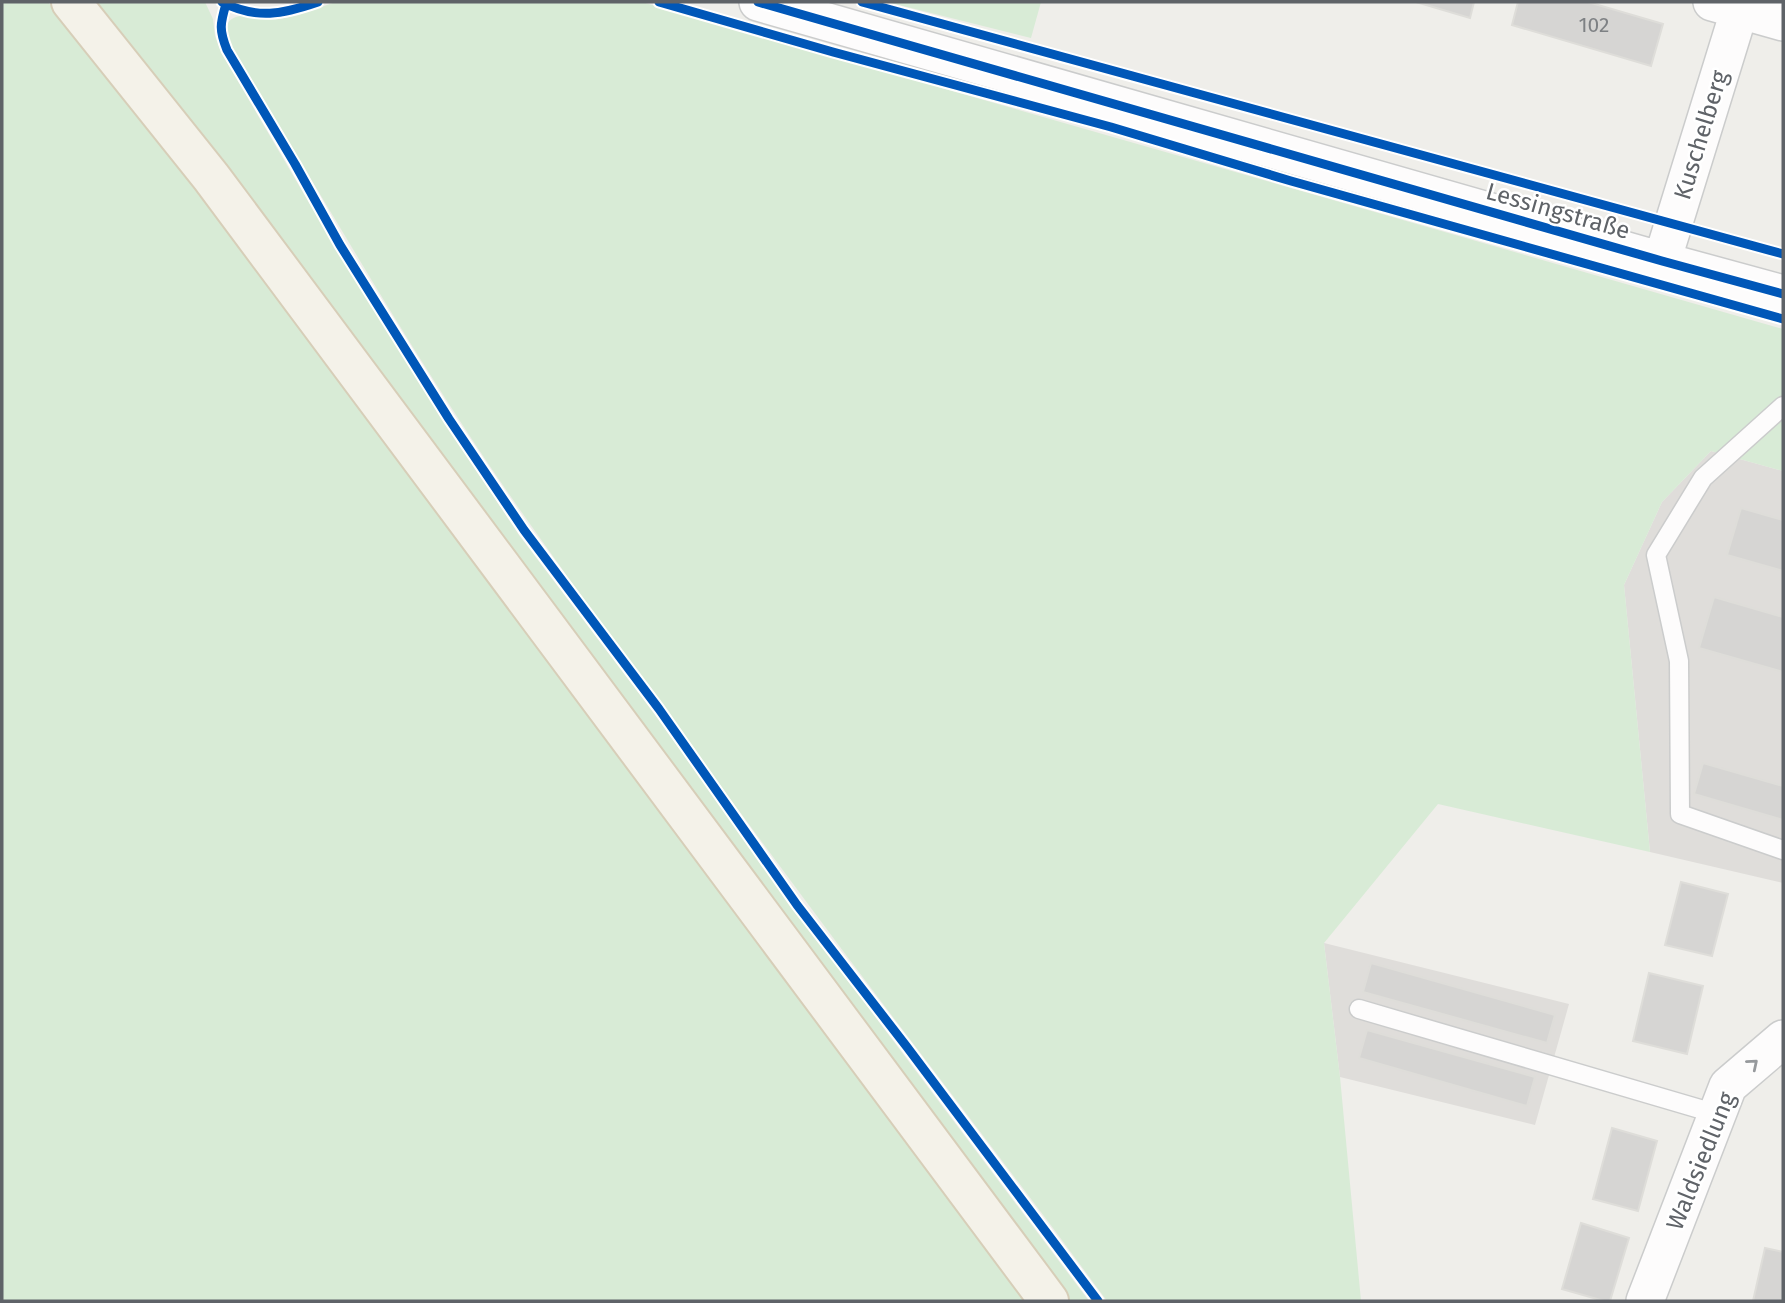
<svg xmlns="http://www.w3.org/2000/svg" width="1785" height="1303" viewBox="0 0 1785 1303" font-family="'Fira Sans',sans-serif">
	<rect width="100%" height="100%" fill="#efeeea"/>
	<path fill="#dfddda" d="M1711 451 1783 471V883L1650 852 1624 585 1662 502Z
		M1324 943 1569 1004 1535 1125 1340 1077Z"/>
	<path fill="#d8ebd6" d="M2 2H48L115 83 408 470 1027 1301H2Z
		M93 2H205L213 19 215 36 222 54 335 247 445 423 519 535 653 712 794 909 1089 1301H1067Z
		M336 2H642L1783 329V471L1711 451 1662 502 1624 585 1650 852 1438 804 1324 943 1340 1077 1361 1301H1107C1007 1165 903 1032 802 896 711 773 619 650 530 524 422 372 330 209 233 49 229 41 223 32 228 23 236 11 254 18 265 19 289 21 314 9 336 2Z
		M887 2H1041L1031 38Z"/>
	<path fill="#d6d5d3" stroke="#deddd9" stroke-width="2" d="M1416 2H1474L1470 18Z
		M1518 2H1588L1663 24 1651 66 1512 25Z
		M1741 508 1783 520V571L1727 555Z
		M1714 597 1783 617V672L1699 648Z
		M1703 763 1783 786V820L1694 794Z
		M1681 882 1728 894 1712 956 1665 945Z
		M1371 963 1555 1015 1547 1043 1363 992Z
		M1649 973 1703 986 1687 1054 1633 1041Z
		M1367 1030 1535 1077 1527 1106 1359 1058Z
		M1612 1128 1657 1141 1638 1211 1593 1199Z
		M1581 1223 1629 1238 1610 1301H1604L1562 1289Z
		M1765 1248 1783 1252V1301H1753Z"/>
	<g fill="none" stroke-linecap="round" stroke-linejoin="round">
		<defs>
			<path id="lane" d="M1783 406 1703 478 1656 555 1679 661 1680 814 1783 850
				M1359 1009 1717 1114"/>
			<path id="street" d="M758 2 1662 261 1783 294
				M1712 2 1783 22
				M1662 261 1742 2
				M1645 1301 1728 1086 1783 1039"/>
			<path id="primary" d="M71 2 211 177 1049 1301"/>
		</defs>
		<use href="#lane" stroke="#cbcccc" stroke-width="21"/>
		<use href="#street" stroke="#cbcccc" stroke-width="40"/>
		<use href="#primary" stroke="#d7ceb8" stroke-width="42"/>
		<use href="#lane" stroke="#fdfcfc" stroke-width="18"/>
		<use href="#street" stroke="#fdfcfc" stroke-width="37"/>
		<use href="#primary" stroke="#f4f2e9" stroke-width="38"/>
		<defs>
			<path id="cycleway" d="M222 2C257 20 283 14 318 2
				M659 2 833 52 1111 127 1291 181 1783 319
				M758 2 1662 261 1783 294
				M862 2 1783 254
				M226 4C220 24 219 30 227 50L295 164 340 245 449 419 524 530 659 709 797 905 907 1047 1098 1301"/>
		</defs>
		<use href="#cycleway" stroke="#fff" stroke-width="13"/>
		<use href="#cycleway" stroke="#0057b8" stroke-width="9"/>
	</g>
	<defs><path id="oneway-chevron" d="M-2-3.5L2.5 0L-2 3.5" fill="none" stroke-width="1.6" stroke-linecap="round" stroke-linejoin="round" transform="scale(1.75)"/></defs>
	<use stroke="#96999c" href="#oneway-chevron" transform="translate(1753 1064) rotate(-40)"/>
	<g text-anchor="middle" stroke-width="5" stroke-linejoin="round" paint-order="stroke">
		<g font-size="21" fill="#7e8184">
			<text x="1594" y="32">102</text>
		</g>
		<g font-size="24" fill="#5f6368" stroke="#fff">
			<text transform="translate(1701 135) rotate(-73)" y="8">Kuschelberg</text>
			<text transform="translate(1558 211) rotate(16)" y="8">Lessingstraße</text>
			<text transform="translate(1701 1161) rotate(-68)" y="8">Waldsiedlung</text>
		</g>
	</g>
	<rect width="1785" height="1303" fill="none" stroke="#5f6368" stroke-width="7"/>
</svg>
